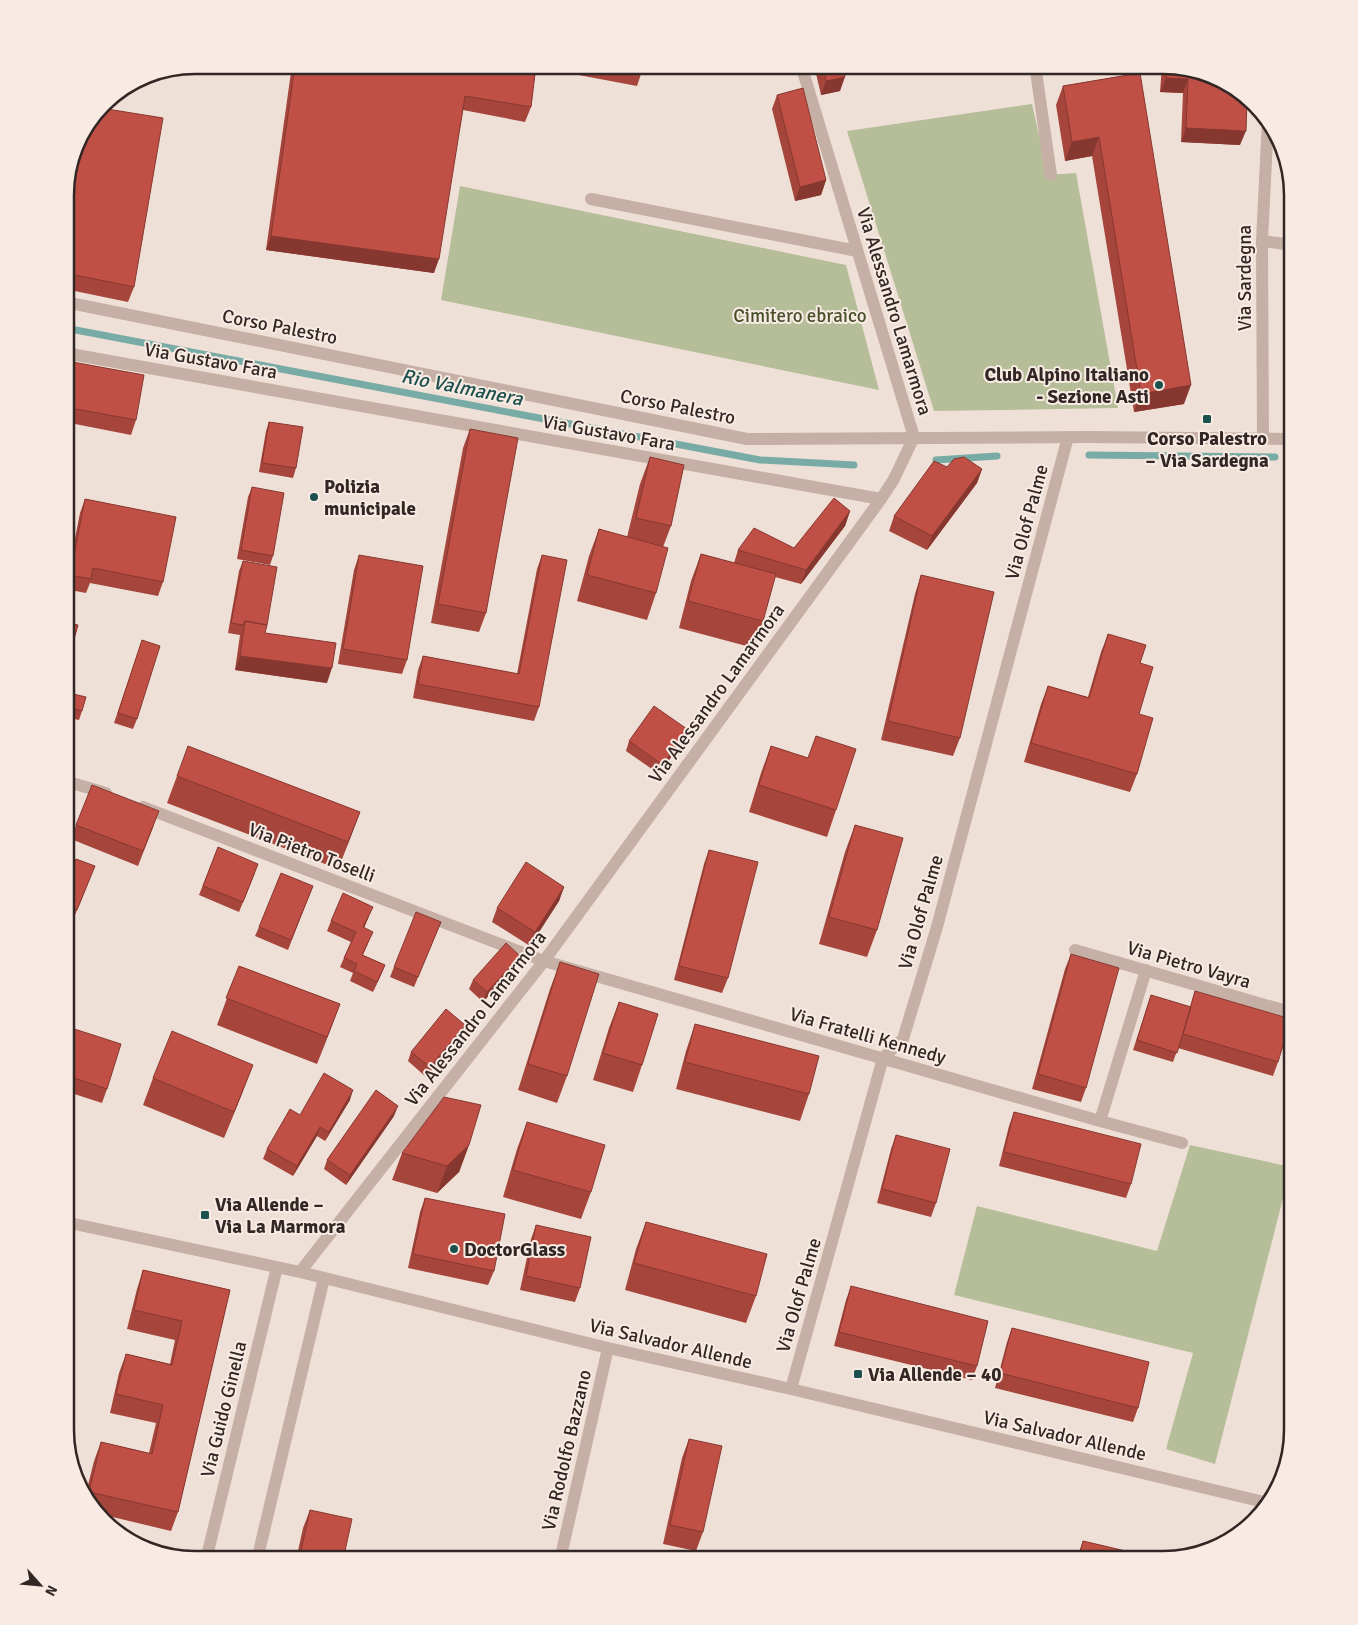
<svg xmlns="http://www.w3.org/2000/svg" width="1358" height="1625" viewBox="0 0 1358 1625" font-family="Signika,sans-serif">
	<rect width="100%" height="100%" fill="#efe0d7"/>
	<path fill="#b6bd99" d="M1032 104 1048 175 1076 173 1118 408 934 411 847 131Z
		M460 186 846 265 879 390 441 300Z
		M1190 1145 1291 1167 1215 1464 1166 1449 1193 1353 954 1295 977 1206 1157 1251Z"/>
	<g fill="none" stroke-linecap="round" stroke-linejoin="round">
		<path stroke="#78aba5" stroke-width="7" d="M65 328 760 460 854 465
			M1089 455 1275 457
			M936 460 997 456"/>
		<path stroke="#c6afa4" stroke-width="12" d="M1035 65 1051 175
			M591 199 857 251
			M1262 241 1293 245
			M65 302 747 439 1088 437 1293 439
			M65 353 881 499
			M1263 437 1262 241 1268 119
			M65 781 106 793
			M143 807 544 961 1100 1121 1182 1143
			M1075 950 1293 1013
			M1100 1121 1146 970
			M65 1222 300 1272 608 1348 791 1389 1268 1503
			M300 1272 544 961 881 499 894 479 914 437 801 65
			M791 1389 883 1058 903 1039 937 927 1068 437
			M206 1560 277 1267
			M257 1560 324 1278
			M560 1560 608 1348"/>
	</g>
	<path fill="#a5453b" d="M292 65H643L642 71 637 86 536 67 531 107 525 122 463 110 434 273 266 250Z
		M814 65H843L840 91 821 95Z
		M1162 65H1171L1228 82 1240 145 1181 142 1183 93 1160 92Z
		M1140 73 1184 404 1134 412 1092 156 1065 161 1056 105 1063 86Z
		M777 95 826 180 821 195 795 201 772 109Z
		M65 186 134 287 128 302 65 289Z
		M1293 250V294L1287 293 1290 257Z
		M67 361 136 420 131 435 65 422V366Z
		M269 422 296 468 293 478 259 472 266 431Z
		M470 429 486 613 479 632 431 623 463 448Z
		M650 457 671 526 663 547 656 593 647 620 577 601 589 556 599 529 627 537 640 484Z
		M947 467 982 469 977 483 927 550 889 531 894 516Z
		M252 487 273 556 270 565 237 559 248 497Z
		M85 499 163 582 158 596 90 583 86 593 65 589 80 513Z
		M850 511 845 526 801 584 775 577 763 621 754 648 679 628 691 581 701 554 734 563 738 550 794 548Z
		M359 555 407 660 402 674 338 664 354 570Z
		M542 555 539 707 534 721 413 698 418 670 423 656 517 674 537 569Z
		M243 561 265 633 327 683 235 670 240 635 228 633 239 571Z
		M921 575 960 738 953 756 881 740 915 594Z
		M1108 634 1140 663 1139 714 1137 774 1130 792 1024 762 1041 704 1048 686 1088 697 1101 652Z
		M142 640 137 719 133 729 114 723Z
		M65 692 82 711 79 720 65 717Z
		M687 729 684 739 659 774 626 751 629 741Z
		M816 736 836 810 827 837 749 812 761 773 771 746 808 758Z
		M177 776 360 812 338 869 167 803Z
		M76 825H154L138 866 71 839Z
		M855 825 877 930 867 957 819 944 845 852Z
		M218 847 255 873 239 912 199 895Z
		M709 850 728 978 722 993 674 980 704 864Z
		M91 875 73 920 65 917V887Z
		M313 886 288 950 255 936 259 927Z
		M564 887 559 901 530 946 492 922 497 908Z
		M369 916 364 928 369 941 363 955 385 965 373 992 350 981 353 973 340 967 351 942 327 931 331 921Z
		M441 922 414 987 390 977 394 967Z
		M1071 954 1086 1088 1081 1102 1032 1089 1065 969Z
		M520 956 516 965 483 1002 469 989 473 980Z
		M560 962 567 1076 557 1103 518 1090 550 989Z
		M239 966 340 1004 317 1064 217 1025Z
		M1195 991 1278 1062 1273 1076 1178 1048 1173 1062 1133 1050 1151 995 1190 1007Z
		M619 1002 642 1065 633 1092 593 1080 609 1028Z
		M695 1024 809 1094 800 1121 676 1089 686 1051Z
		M65 1026 107 1089 102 1103 65 1091Z
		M462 1035 426 1077 408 1061 411 1052Z
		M153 1078 243 1091 224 1138 143 1105Z
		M350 1100 325 1141 317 1136 293 1176 263 1159 267 1149 300 1115Z
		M1014 1112 1131 1184 1126 1198 999 1166 1009 1126Z
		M394 1116 346 1185 324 1169 327 1160Z
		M527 1122 591 1192 581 1219 503 1197 517 1149Z
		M896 1135 936 1203 931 1217 877 1203 891 1149Z
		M469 1145 459 1172 437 1193 392 1180 402 1153Z
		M425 1198 494 1271 488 1285 408 1268 420 1212Z
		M646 1222 756 1296 746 1323 625 1290 636 1249Z
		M536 1225 580 1288 575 1302 520 1290 531 1239Z
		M143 1270 230 1290 178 1512 171 1531 100 1514 87 1503 85 1497 94 1461 101 1442 149 1453 156 1423 110 1413 119 1373 126 1354 170 1364 175 1340 127 1329 137 1289Z
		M851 1286 977 1366 972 1380 834 1346 846 1300Z
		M1012 1328 1138 1408 1133 1422 995 1388 1007 1342Z
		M689 1439 703 1532 696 1551 663 1544 682 1458Z
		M310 1510 343 1560H296L303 1528Z
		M1083 1541 1164 1560H1076Z"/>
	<path fill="#863830" d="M874 65H890L872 69Z
		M845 77 840 91 821 95 826 81Z
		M1166 78 1188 79 1183 93 1160 92Z
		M1186 128 1246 131 1240 145 1181 142Z
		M1099 137 1092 156 1065 161 1072 142Z
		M826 180 821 195 795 201 800 187Z
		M271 236 439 259 434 273 266 250Z
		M1290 284H1293V294L1287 293Z
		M1191 385 1184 404 1134 412 1141 394Z
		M982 469 977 483 927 550 932 536Z
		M850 511 845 526 801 584 806 570Z
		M240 656 332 668 327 683 235 670Z
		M687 729 684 739 659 774 663 765Z
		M360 812 350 839 338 869 348 842Z
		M564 887 559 901 530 946 535 932Z
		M373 907 369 916 360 937 363 927Z
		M520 956 516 965 483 1002 487 992Z
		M385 965 381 975 373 992 377 982Z
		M340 1004 330 1031 317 1064 327 1037Z
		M465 1025 462 1035 426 1077 430 1067Z
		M253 1065 243 1091 224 1138 234 1112Z
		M353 1090 350 1100 325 1141 329 1132Z
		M398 1106 394 1116 346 1185 350 1175Z
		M320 1127 317 1136 293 1176 297 1166Z
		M469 1145 459 1172 437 1193 447 1166Z"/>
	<path fill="#c05045" stroke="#863830" d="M295 65H536L531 107 465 96 439 259 271 236Z
		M608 65H643L642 71Z
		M823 65H843L845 77 826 81Z
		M1166 65H1171L1228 82 1247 100 1246 131 1186 128 1188 79 1166 78Z
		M1140 73 1191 385 1141 394 1099 137 1072 142 1063 86Z
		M803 88 826 180 800 187 777 95Z
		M101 108 163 118 134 287 65 273V186L79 137Z
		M1293 257V284H1290Z
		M67 361 144 375 136 420 65 407V371Z
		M269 422 303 427 296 468 262 463Z
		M470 429 518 438 486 613 438 604Z
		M650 457 684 465 671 526 636 518Z
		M964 457 982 469 932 536 894 516 934 461 947 467 954 459Z
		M252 487 284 493 273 556 241 550Z
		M834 498 850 511 806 570 738 550 754 528 794 548Z
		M85 499 176 517 163 582 93 568 91 579 70 575Z
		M599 529 668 548 656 593 587 575Z
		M701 554 776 574 763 621 688 601Z
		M359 555 423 566 407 660 343 649Z
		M542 555 567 560 539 707 418 684 423 656 519 674Z
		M243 561 277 567 267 625 245 621 243 625 231 623Z
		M921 575 994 592 960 738 888 721Z
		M245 621 267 625 265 633 336 643 332 668 240 656Z
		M65 622 78 625 65 672Z
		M1108 634 1146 645 1140 663 1153 667 1139 714 1153 718 1137 774 1031 743 1048 686 1089 698Z
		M142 640 160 646 137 719 118 713Z
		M65 692 86 697 82 711 65 706Z
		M654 706 687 729 663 765 629 741Z
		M65 725 72 727 65 745Z
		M816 736 856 749 836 810 759 785 771 746 808 758Z
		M188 746 360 812 348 842 177 776Z
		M92 785 159 811 143 851 76 825Z
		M855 825 903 838 877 930 829 917Z
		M218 847 258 864 243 902 203 886Z
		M709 850 758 862 728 978 679 966Z
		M76 859 95 866 77 910 65 906V887Z
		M526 862 564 887 535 932 497 908Z
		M281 873 313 886 291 940 259 927Z
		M343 893 373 907 363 927 373 932 362 955 385 965 377 982 354 971 357 964 344 958 356 932 331 921Z
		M416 912 441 922 418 977 394 967Z
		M506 943 520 956 487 992 473 980Z
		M1071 954 1119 968 1086 1088 1038 1074Z
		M560 962 599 974 567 1076 528 1064Z
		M239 966 340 1004 327 1037 226 998Z
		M1195 991 1291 1019 1278 1062 1183 1034Z
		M1151 995 1191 1007 1177 1053 1137 1040Z
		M619 1002 658 1014 642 1065 603 1053Z
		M446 1009 465 1025 430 1067 411 1052Z
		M695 1024 819 1056 809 1094 685 1062Z
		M65 1026 121 1044 107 1089 65 1075Z
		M172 1031 253 1065 234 1112 153 1078Z
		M324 1073 353 1090 329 1132 320 1127 297 1166 267 1149 290 1109 300 1115Z
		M376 1090 398 1106 350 1175 327 1160Z
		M444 1097 481 1105 469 1145 447 1166 402 1153Z
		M1014 1112 1141 1144 1131 1184 1004 1152Z
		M65 1118 74 1120 65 1156Z
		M527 1122 605 1145 591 1192 513 1170Z
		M896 1135 950 1149 936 1203 882 1189Z
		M425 1198 505 1214 494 1271 413 1254Z
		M646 1222 767 1254 756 1296 634 1263Z
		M536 1225 591 1237 580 1288 526 1276Z
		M143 1270 230 1290 178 1512 89 1492 101 1442 152 1454 163 1405 116 1394 126 1354 172 1365 182 1321 134 1310Z
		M851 1286 988 1321 977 1366 839 1332Z
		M1012 1328 1149 1362 1138 1408 1000 1373Z
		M689 1439 722 1446 703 1532 670 1525Z
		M310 1510 352 1519 343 1560H299Z
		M1083 1541 1164 1560H1078Z"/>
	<g fill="#1d514d" stroke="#f7ebe3" stroke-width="2">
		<circle cx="1159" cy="385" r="5"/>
		<rect x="1202" y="414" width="10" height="10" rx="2.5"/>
		<circle cx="314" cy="497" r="5"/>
		<rect x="200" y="1210" width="10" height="10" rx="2.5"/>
		<circle cx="454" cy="1249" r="5"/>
		<rect x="853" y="1369" width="10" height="10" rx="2.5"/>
	</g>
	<g text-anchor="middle" stroke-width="4" stroke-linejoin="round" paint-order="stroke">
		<g font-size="19" fill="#322725" stroke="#f7ebe3">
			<text transform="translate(1244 278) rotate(-90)" y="7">Via Sardegna</text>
			<text transform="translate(895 311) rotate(73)" y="7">Via Alessandro Lamarmora</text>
			<text transform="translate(280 326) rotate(11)" y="7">Corso Palestro</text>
			<text transform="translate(211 360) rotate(10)" y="7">Via Gustavo Fara</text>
			<text transform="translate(678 406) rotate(11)" y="7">Corso Palestro</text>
			<text transform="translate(609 432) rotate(10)" y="7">Via Gustavo Fara</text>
			<text transform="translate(1026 522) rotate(-75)" y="7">Via Olof Palme</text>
			<text transform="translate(716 693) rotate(-54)" y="7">Via Alessandro Lamarmora</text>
			<text transform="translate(312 852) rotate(21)" y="7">Via Pietro Toselli</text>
			<text transform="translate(920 912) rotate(-74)" y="7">Via Olof Palme</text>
			<text transform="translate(1189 964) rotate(16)" y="7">Via Pietro Vayra</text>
			<text transform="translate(475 1018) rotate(-52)" y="7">Via Alessandro Lamarmora</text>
			<text transform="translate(868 1035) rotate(16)" y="7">Via Fratelli Kennedy</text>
			<text transform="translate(798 1295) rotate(-74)" y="7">Via Olof Palme</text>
			<text transform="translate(671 1343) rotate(13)" y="7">Via Salvador Allende</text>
			<text transform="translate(223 1409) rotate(-76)" y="7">Via Guido Ginella</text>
			<text transform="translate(1065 1435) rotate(13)" y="7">Via Salvador Allende</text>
			<text transform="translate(566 1450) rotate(-77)" y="7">Via Rodolfo Bazzano</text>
		</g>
		<g font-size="19" fill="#474f2b" stroke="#f7ebe3">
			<text x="800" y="322">Cimitero ebraico</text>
		</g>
		<g font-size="19" font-weight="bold" fill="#322725" stroke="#f7ebe3" text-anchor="start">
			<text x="1149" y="381" text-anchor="end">Club Alpino Italiano<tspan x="1149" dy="22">- Sezione Asti</tspan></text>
			<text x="1207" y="445" text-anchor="middle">Corso Palestro<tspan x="1207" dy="22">– Via Sardegna</tspan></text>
			<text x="324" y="493">Polizia<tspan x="324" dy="22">municipale</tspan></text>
			<text x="215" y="1211">Via Allende –<tspan x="215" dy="22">Via La Marmora</tspan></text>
			<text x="464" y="1256">DoctorGlass</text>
			<text x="868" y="1381">Via Allende – 40</text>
		</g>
		<g font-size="20" font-style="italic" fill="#1d514d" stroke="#f7ebe3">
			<text transform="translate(462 387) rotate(11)" y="7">Rio Valmanera</text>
		</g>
	</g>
	<path d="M0 0H1358V1625H0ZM195 74H1163A121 121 0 0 1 1284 195V1430A121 121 0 0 1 1163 1551H195A121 121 0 0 1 74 1430V195A121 121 0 0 1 195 74Z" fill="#f7ebe3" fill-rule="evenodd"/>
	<path fill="none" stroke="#322725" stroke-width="2.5" d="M195 74H1163A121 121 0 0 1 1284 195V1430A121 121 0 0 1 1163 1551H195A121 121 0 0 1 74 1430V195A121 121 0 0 1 195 74Z"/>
	<g transform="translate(40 1585) rotate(117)" stroke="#f7ebe3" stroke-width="4" paint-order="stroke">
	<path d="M0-4L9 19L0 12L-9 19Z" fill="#322725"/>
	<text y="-8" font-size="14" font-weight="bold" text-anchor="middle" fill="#322725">N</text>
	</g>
</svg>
